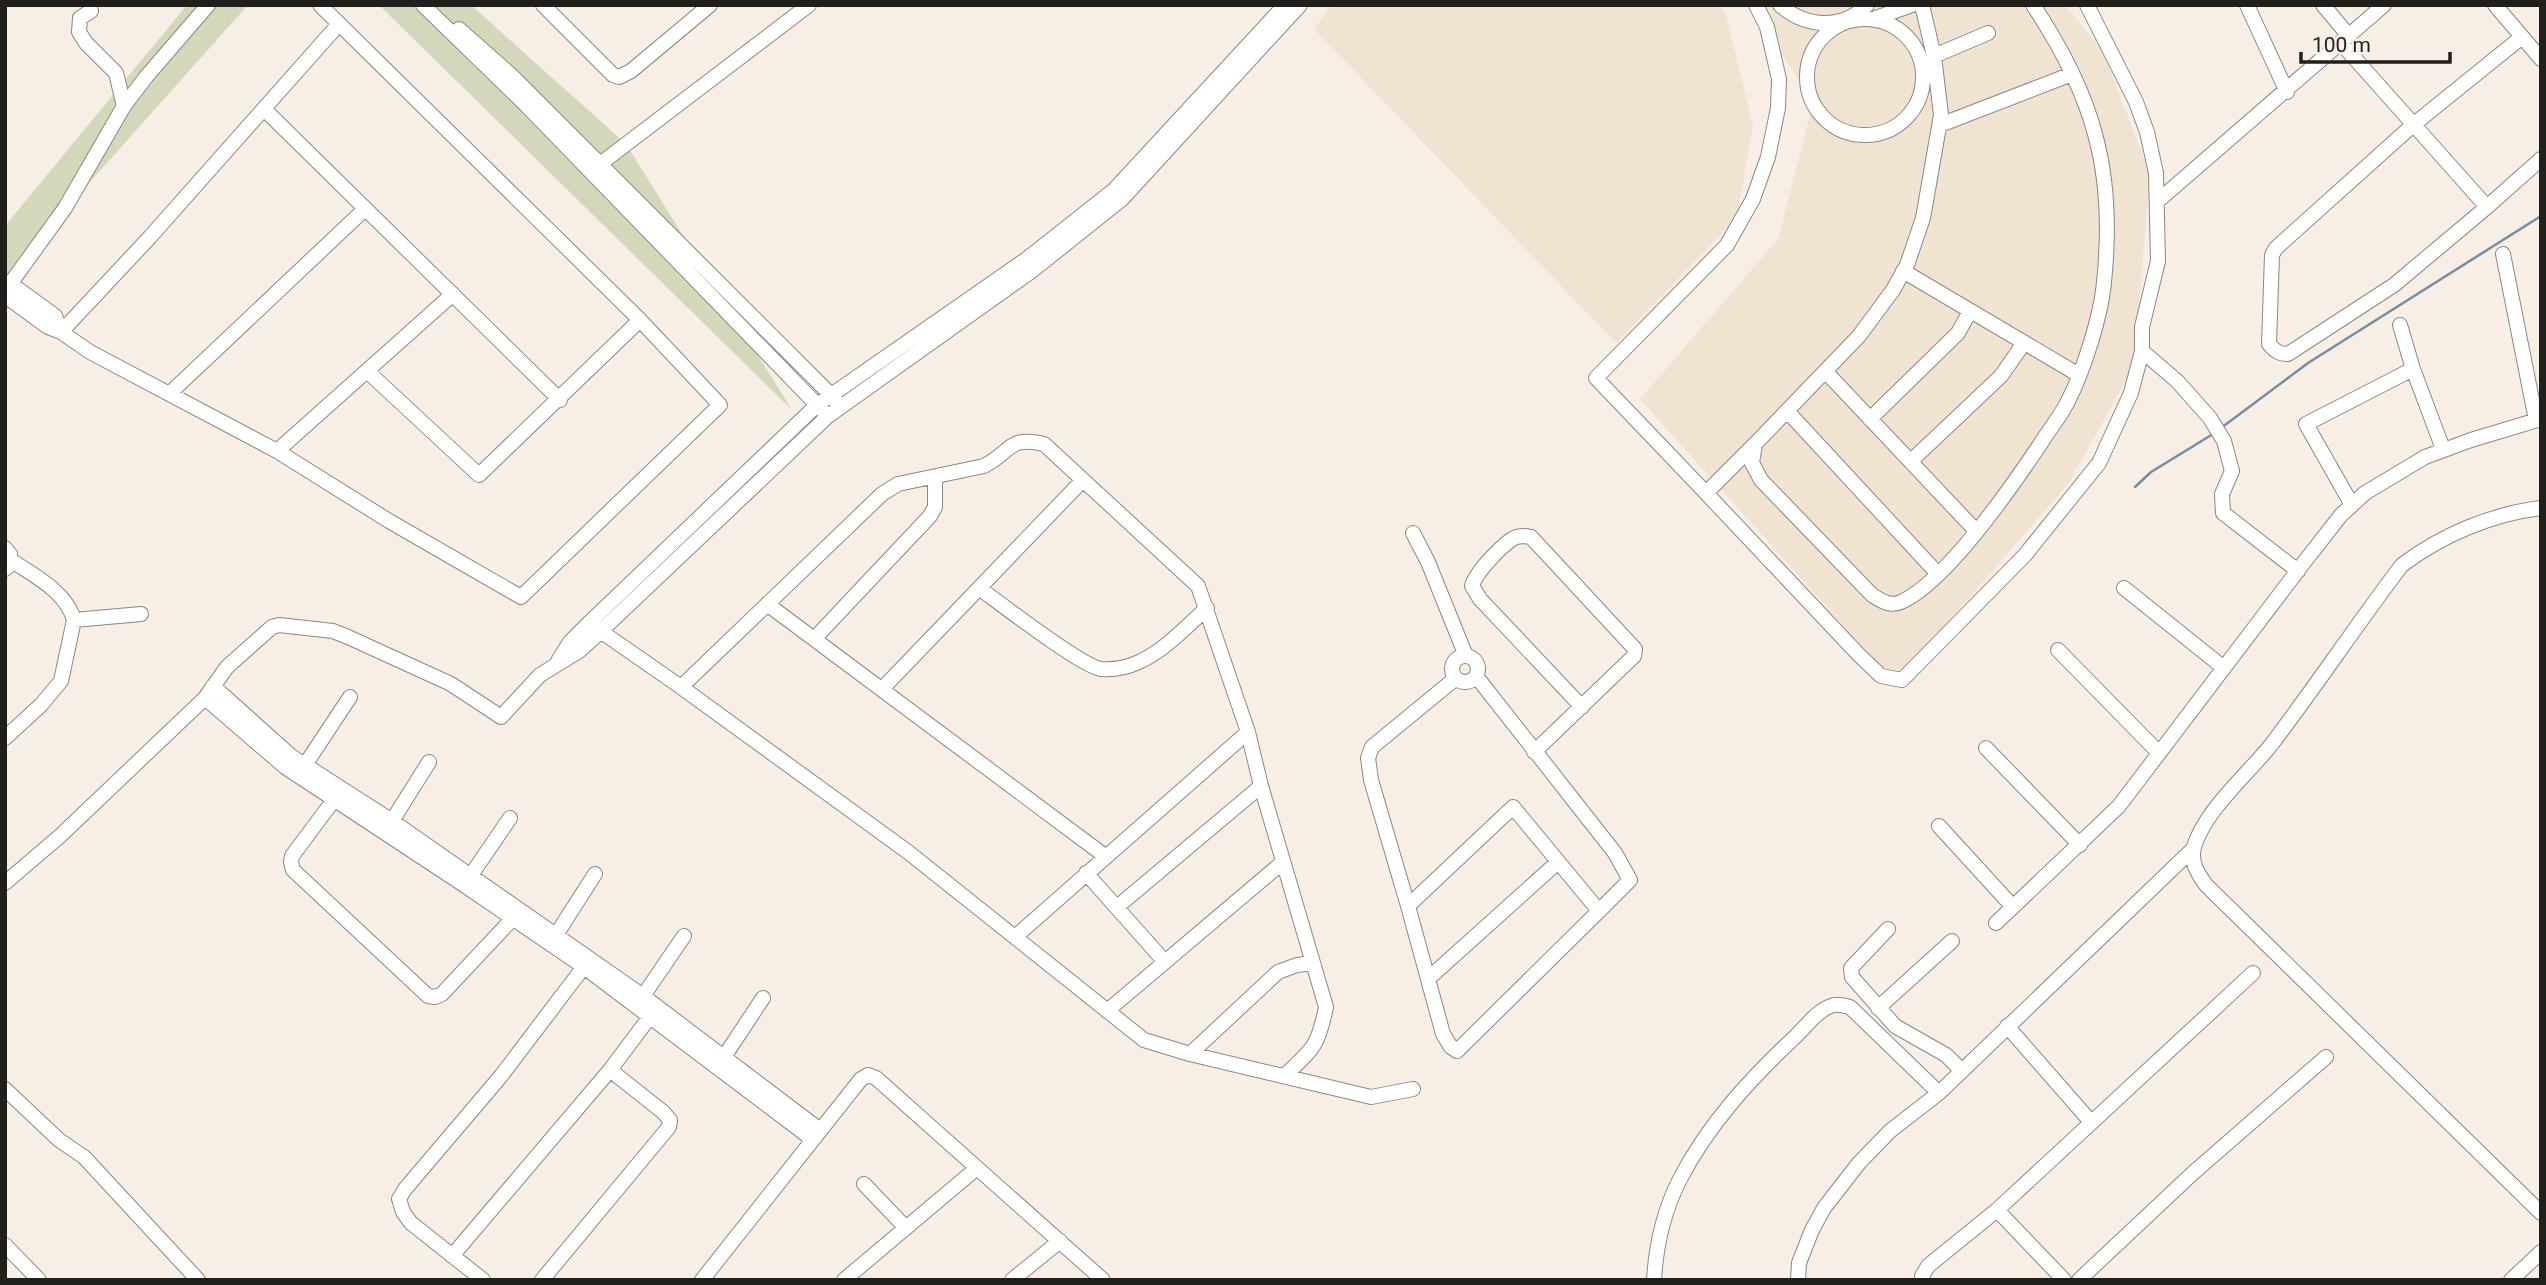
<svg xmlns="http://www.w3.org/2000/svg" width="2546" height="1285" viewBox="0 0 2546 1285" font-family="Roboto,sans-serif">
	<rect width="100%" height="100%" fill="#f7efe5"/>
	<path fill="#f0e3d2" d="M1332 5H1718L1726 14 1753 125 1737 218 1616 343 1314 29Z
		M1751 5H2065L2103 52 2150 174 2134 366 2068 484 1895 683 1640 399 1778 239 1813 103Z"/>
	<path fill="#d5d7ba" d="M187 5H248L5 277V226Z
		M379 5H471L626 144 792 410Z"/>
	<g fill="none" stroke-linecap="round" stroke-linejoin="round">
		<path stroke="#778da1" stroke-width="2.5" d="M2221 428 2308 363 2541 216
			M2135 487 2151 472 2213 434"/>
		<defs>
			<path id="minor" d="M423 5 526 105 822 410
				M543 5 613 75 619 77 631 71 710 5
				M1780 5C1806 28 1842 30 1867 5
				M1922 5 1934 56 1941 115 1923 218 1907 265 1893 290 1859 336 1755 444 1752 463 1761 480 1872 595C1882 601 1890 607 1901 602 1946 582 2013 485 2041 443 2049 430 2060 417 2067 403 2083 373 2101 316 2104 282 2109 234 2108 181 2095 134 2083 89 2059 44 2033 5
				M2247 5 2287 92
				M2323 5 2349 36
				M2495 5 2541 59
				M91 11 80 18 79 32 86 43 116 73 124 106
				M1873 19 1912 5
				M1807 77a58 58 0 1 1 116 0a58 58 0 1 1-116 0Z
				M459 29 512 76 836 400
				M2341 43 2487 207 2541 159
				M1934 56 1988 33
				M264 109 560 400
				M1940 125 2072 74
				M600 164 809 5
				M2159 200 2384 5
				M2487 207 2394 285 2288 354C2279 354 2275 351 2269 344L2272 255 2276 248 2413 125 2522 37
				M2503 254 2536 420
				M1903 271 2079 375
				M5 282 18 289 55 316 61 332
				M9 286 11 300 48 327 61 332 90 352 277 451 389 521 521 597 720 405 640 320 320 5
				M5 291 65 208 124 106 146 77 208 5
				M2400 325 2413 369 2443 449
				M61 332 150 237 339 24
				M2142 351 2177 381 2210 418 2224 441 2232 471 2222 494 2223 513 2298 571
				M368 372 479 475 640 320
				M1826 372 1976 531
				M169 394 365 209
				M1787 411 1938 574
				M1870 419 1958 333 1970 311
				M1755 444 1706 493 1596 378 1727 245 1753 199 1768 157 1778 108 1779 79 1767 27 1756 5
				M277 451 453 294
				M1911 461 2001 376 2024 343
				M1706 493 1859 655 1881 676 1902 680 2025 555 2099 463 2131 393 2142 351V327L2158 261 2156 173 2147 132 2136 102 2087 5
				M2352 505 2306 424 2413 369
				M2541 508C2491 514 2442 535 2402 565 2357 624 2316 686 2271 745 2247 775 2205 810 2194 847 2190 862 2198 874 2206 885L2541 1213
				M1413 533 1428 562 1466 656
				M5 548 10 554V565L5 569
				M979 588C1001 604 1081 666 1101 669 1113 670 1128 667 1139 662 1165 650 1186 627 1207 608
				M2124 588 2224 668
				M767 604 1105 856
				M74 620 141 614
				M596 628 681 687
				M815 638 930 516 935 507V477
				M2058 650 2159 753
				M1452 669a13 13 0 1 1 26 0a13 13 0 1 1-26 0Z
				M558 661 570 642 590 622 817 405 1028 258 1114 190 1285 5
				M1476 676 1615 853 1630 880 1599 911
				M213 686 291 756 392 821 643 996 820 1130
				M882 689 1083 480
				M205 698 285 767 464 885 584 967 812 1139
				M1248 732 1198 586 1044 444C1007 436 1013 451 984 466L898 484 882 494 681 687 908 852 1144 1040 1190 1054 1371 1097 1413 1089
				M5 738 41 705 61 681 74 620C66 591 34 576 11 560
				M1986 748 2080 845
				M1534 752 1634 656 1635 649 1531 537C1525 536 1520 535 1514 538 1502 545 1475 573 1472 586L1480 599 1582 707
				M305 765 350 697
				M339 793 292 856 291 862 293 870 428 996 435 997 442 994 518 913
				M1513 807 1599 911 1457 1051 1451 1047 1443 1034 1408 906Z
				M392 821 429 762
				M1939 826 2013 907
				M1086 873 1165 962
				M467 881 510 818
				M5 883 60 836 205 698 227 667 272 627 279 625 333 631 348 637 451 684 501 717 540 675 579 651 600 632 828 416 1033 270 1122 199 1300 5
				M1408 906 1371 780 1368 758 1372 747 1456 678
				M1117 907 1261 786
				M1996 923 2119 806 2302 565 2341 515 2352 505 2365 493 2425 457 2471 440 2541 419
				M1888 929 1851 968 1852 977 1895 1026 1946 1055 1962 1071
				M556 935 595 874
				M1015 937 1248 732 1261 786 1326 1007C1318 1047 1313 1049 1284 1076
				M1429 978 1558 862
				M643 996 684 936
				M1878 1008 1952 941
				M1107 1011 1283 862
				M2007 1026 2091 1122
				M1190 1054 1278 972 1297 965 1312 963
				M724 1057 763 998
				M5 1089 59 1140 84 1157 198 1280
				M864 1184 906 1228
				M1997 1210 2064 1280
				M5 1245 39 1280
				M452 1256 610 1070 655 1010
				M483 1280 411 1223 403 1212 399 1199 405 1189 501 1076 589 960
				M542 1280 669 1127 670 1120 663 1112 610 1070
				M702 1280 861 1079 868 1075 876 1078 1103 1280
				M844 1280 977 1168
				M1012 1280 1060 1241
				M1654 1280C1656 1245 1663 1213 1679 1181 1708 1124 1751 1078 1797 1035 1807 1025 1820 1008 1834 1005 1839 1004 1846 1006 1850 1007L1939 1093
				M1798 1280 1799 1263 1812 1230 1824 1208 1859 1163 1890 1131 1939 1093 2194 848
				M1923 1280 1922 1276 1928 1266 1997 1210 2253 973
				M2079 1280 2193 1173 2326 1057
				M2511 1280 2541 1252"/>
		</defs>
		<use href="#minor" stroke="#8f877e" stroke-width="16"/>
		<use href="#minor" stroke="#fff" stroke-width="14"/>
	</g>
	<rect width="2546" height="1285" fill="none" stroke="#211f1b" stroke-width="14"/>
	<path d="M2301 52v10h149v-10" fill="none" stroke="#211f1b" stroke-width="3.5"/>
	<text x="2312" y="52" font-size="21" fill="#211f1b" stroke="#f7efe5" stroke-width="5" paint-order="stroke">100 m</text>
</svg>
